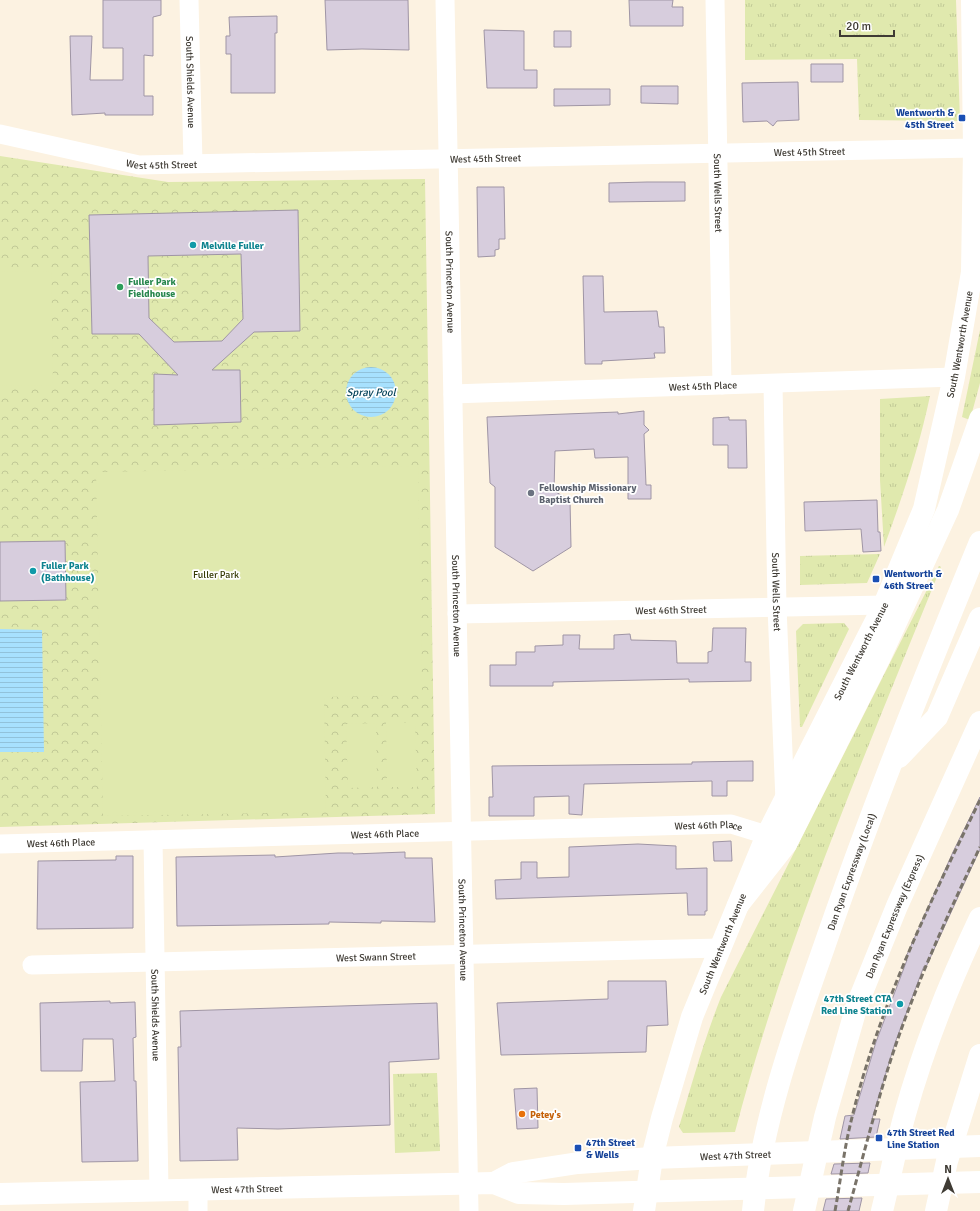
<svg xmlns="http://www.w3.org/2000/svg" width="980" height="1211" viewBox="0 0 980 1211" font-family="Signika,sans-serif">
	<defs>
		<pattern id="grass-tufts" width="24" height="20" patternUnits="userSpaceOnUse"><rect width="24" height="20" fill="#e0e9ae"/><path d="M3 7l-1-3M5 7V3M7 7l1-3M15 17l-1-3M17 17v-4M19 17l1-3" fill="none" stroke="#c1c996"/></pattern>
		<pattern id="park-crowns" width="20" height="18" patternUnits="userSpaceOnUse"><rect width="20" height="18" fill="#e0e9ae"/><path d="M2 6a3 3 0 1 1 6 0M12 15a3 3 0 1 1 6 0" fill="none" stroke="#c1c996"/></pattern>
		<pattern id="water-rules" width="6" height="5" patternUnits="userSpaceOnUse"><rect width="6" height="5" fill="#a7e1fe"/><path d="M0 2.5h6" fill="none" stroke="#91c2da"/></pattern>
	</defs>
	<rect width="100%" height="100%" fill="#fcf2e1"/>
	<path fill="url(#grass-tufts)" d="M745 0H956L960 121 859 120 857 59 745 60Z
		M980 330V383L970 420 962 417Z
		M930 396C919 448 902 498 884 547L880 480V399Z
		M880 554 867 583 800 585V556Z
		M939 566 941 567C866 753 786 937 735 1132L683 1133 679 1127C692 1083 704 1040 721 997Z
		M844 623 849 629 802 727H800L796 631 803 624Z
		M437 1073 440 1151 395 1153 393 1074Z"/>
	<path fill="url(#park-crowns)" d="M0 156 168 182 425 179 435 814 0 827Z"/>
	<path fill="#e0e9ae" d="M51 271 53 385 0 386V272Z
		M418 466 422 695 324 697 326 812 103 816 96 472Z
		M376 723 377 787 348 788 346 724Z
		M386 723H415L417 787H387Z"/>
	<path fill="url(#water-rules)" d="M346 392a25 25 0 1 1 50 0a25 25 0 1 1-50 0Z
		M0 629 42 630 44 752H0Z"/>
	<path fill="#d7cddd" stroke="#9f95a5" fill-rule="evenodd" d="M103 0H161V15L153 17V56L144 55V96H153V115H105V113L72 115 70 36H92L90 80H123V48H103Z
		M325 0H408L409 50 362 49 327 50Z
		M629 0H673L672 7H683V26H630Z
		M277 16V33H275V93H231V54H226V36H230L229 17Z
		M484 30 524 31V70H537V88H487Z
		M554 31H571V47H554Z
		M811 64H843V82H811Z
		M798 82 799 120 777 121 773 126 767 121 743 122 742 83Z
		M641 86H678V104L641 103Z
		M554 89H610V105L554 106Z
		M647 182H685V201L609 202V183Z
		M477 187H504L505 239H499V249L495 250V256L478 257Z
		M298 210 300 331 254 332 212 370H240L241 422 154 425V374L178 375 139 334H92L89 215ZM241 254 243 319 222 341 174 342 149 318 148 256Z
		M583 276H603L604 312 657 311 659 327H664L665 353H654L655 358 602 361V364H585Z
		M644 411V425L649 430 644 434 646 485H651V499H628V457L595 458 594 449 555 451 554 491 570 500 571 547 533 571 495 547V487L490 483 487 417 618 412V414Z
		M729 417V420H746L747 468H728V445H713V418Z
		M877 500 878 532H880L881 551 863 552 861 529 805 531 804 502Z
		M65 541 66 600 0 601V542Z
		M713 628H746L745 662H751V681L689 682V679L553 682V686H490V665H516V652H535V646L563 645V635H580L579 649H614V635L630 634 631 640 676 641 677 663H708V652L712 651Z
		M753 761V781H727V796H712V781L584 784 582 815 569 814V796L534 797V816H489V797H493L492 766 692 764V762Z
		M980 797V849L926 967 924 966 895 1043 872 1119H880L876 1137 840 1139 845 1116 854 1115 876 1042 907 960 905 959 953 852Z
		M731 841 732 861H714L713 842Z
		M638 844 676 846V869L707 868V911H705V915H688L687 893 496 899 495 880 521 879V862H537V878L569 877V847Z
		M405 852V858H432L435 922 381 921V923L329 922V924L177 926 176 857 275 855V857L338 853H353V854Z
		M116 856H133V928L37 929 38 861 116 860Z
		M608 981H666L668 1025 647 1026 646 1052 501 1055 497 1003 608 999Z
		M110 1001V1003L135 1002 136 1037 133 1038 134 1081H136L138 1161 82 1162 80 1082 115 1081 113 1039H83L82 1071H41L40 1003Z
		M437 1003 439 1059 389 1062 390 1125 278 1129 237 1128 238 1160 180 1161 178 1047H181L180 1011Z
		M537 1088 538 1128 517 1129 514 1089Z
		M870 1163 868 1173 831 1174 834 1164Z
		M862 1198 859 1211H823L826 1199Z"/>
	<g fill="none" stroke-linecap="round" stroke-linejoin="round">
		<g stroke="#fff" stroke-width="19">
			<path id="s1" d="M189 0 193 163"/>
			<path id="s2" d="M445 0 469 1211"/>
			<path id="s3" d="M715 0 722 385"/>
			<path id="s4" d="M0 134 139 165 974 148"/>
			<path id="s5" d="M773 384 777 607 785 801"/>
			<path id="s6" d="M453 394 954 377"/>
			<path id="s7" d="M457 614 884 605"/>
			<path id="s8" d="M153 840 159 1191"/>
			<path id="s9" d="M0 844 731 824 767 835"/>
			<path id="s10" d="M32 965 720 948"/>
			<path d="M198 1190V1211"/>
		</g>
		<path stroke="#fff" stroke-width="22" d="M644 1211 652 1158"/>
		<g stroke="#fff" stroke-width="22">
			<path id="s11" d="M652 1158 662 1118 692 1017 738 905 767 835 884 605 924 509 954 377 972 272 974 148 972 0"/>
			<path id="s12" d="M494 1183 513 1173 578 1163 652 1158 980 1146"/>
			<path id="s13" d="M0 1194 494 1183 519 1193 564 1194 980 1182"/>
		</g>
		<g stroke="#fff" stroke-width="22">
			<path d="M899 757 937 717 980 618"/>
			<path d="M738 905 786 844 880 657 948 510 980 419"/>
			<path id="s14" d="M753 1211C762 1121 794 1032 824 947 871 810 925 676 980 542"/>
			<path id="s15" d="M804 1211 825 1117 857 1005 897 906 980 722"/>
			<path d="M882 1211C890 1179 896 1146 905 1114 924 1046 950 981 980 918"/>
			<path d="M936 1211 947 1161 980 1055"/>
		</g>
		<path stroke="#797369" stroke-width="3" stroke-dasharray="6 3" stroke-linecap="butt" d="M835 1211C840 1184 843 1157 849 1130 875 1015 928 906 980 800
			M848 1211C862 1161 875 1109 891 1059 915 986 947 916 980 847"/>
	</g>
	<g fill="#1a4fb4" stroke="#fff" stroke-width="1.5">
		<rect x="958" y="114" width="8" height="8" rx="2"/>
		<rect x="872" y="575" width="8" height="8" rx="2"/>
		<rect x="875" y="1134" width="8" height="8" rx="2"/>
		<rect x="574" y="1144" width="8" height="8" rx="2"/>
	</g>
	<g fill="#0f9aa8" stroke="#fff" stroke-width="1.5">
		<circle cx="193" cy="245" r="4"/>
		<circle cx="33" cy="571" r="4"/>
		<circle cx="900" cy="1004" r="4"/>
	</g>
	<circle fill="#2e9e5b" stroke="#fff" stroke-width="1.5" cx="120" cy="287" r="4"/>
	<circle fill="#6b7280" stroke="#fff" stroke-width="1.5" cx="531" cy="493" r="4"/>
	<circle fill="#e8710a" stroke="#fff" stroke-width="1.5" cx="522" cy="1114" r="4"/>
	<g text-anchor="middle" stroke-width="3.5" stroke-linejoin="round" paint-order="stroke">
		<g font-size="10" fill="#3f3b34" stroke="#fff">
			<text dy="4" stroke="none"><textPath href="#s1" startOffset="82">South Shields Avenue</textPath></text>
			<text dy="4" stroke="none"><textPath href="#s4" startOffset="813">West 45th Street</textPath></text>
			<text dy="4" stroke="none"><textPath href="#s4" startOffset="489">West 45th Street</textPath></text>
			<text dy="4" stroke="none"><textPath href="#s4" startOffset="165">West 45th Street</textPath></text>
			<text dy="4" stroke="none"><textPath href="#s3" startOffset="193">South Wells Street</textPath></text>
			<text dy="4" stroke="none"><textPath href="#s2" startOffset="282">South Princeton Avenue</textPath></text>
			<text dy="4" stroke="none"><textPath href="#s11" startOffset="874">South Wentworth Avenue</textPath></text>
			<text dy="4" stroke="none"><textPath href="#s6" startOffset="250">West 45th Place</textPath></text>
			<text dy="4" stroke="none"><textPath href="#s5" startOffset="208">South Wells Street</textPath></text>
			<text dy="4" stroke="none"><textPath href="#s2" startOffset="606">South Princeton Avenue</textPath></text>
			<text dy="4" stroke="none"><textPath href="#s7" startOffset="214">West 46th Street</textPath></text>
			<text dy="4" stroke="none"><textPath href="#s11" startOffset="550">South Wentworth Avenue</textPath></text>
			<text dy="4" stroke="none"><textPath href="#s9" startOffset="709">West 46th Place</textPath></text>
			<text dy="4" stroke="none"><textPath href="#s9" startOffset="385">West 46th Place</textPath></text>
			<text dy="4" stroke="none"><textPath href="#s9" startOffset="61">West 46th Place</textPath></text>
			<text dy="4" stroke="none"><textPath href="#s14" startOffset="354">Dan Ryan Expressway (Local)</textPath></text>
			<text dy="4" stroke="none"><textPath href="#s15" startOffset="309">Dan Ryan Expressway (Express)</textPath></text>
			<text dy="4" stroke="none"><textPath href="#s2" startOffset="930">South Princeton Avenue</textPath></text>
			<text dy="4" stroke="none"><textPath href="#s11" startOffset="226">South Wentworth Avenue</textPath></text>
			<text dy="4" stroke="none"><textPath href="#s10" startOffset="344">West Swann Street</textPath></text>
			<text dy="4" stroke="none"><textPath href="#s8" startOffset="175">South Shields Avenue</textPath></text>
			<text dy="4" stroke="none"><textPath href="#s12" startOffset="245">West 47th Street</textPath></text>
			<text dy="4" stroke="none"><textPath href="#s13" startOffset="247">West 47th Street</textPath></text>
		</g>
		<g font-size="10" font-weight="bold" fill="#164399" stroke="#fff" text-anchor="start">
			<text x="954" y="116" text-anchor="end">Wentworth &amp;<tspan x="954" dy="12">45th Street</tspan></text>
			<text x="884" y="577">Wentworth &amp;<tspan x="884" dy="12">46th Street</tspan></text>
			<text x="887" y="1136">47th Street Red<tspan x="887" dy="12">Line Station</tspan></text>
			<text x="586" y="1146">47th Street<tspan x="586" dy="12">&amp; Wells</tspan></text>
		</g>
		<g font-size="10" font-weight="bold" fill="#0d838f" stroke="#fff" text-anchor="start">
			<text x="201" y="249">Melville Fuller</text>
			<text x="41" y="569">Fuller Park<tspan x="41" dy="12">(Bathhouse)</tspan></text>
			<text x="892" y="1002" text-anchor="end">47th Street CTA<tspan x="892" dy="12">Red Line Station</tspan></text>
		</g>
		<g font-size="10" font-weight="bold" fill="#27864d" stroke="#fff" text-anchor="start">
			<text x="128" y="285">Fuller Park<tspan x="128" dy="12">Fieldhouse</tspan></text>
		</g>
		<g font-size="10" font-weight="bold" fill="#5b616d" stroke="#fff" text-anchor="start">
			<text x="539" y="491">Fellowship Missionary<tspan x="539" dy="12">Baptist Church</tspan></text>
		</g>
		<g font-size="10" fill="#353a04" stroke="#fff">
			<text x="216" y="578">Fuller Park</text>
		</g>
		<g font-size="10" font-weight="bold" fill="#c56008" stroke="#fff" text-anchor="start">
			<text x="530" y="1118">Petey's</text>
		</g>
		<g font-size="11" font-style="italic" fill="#003f57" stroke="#fff">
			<text x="371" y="396">Spray Pool</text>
		</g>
	</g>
	<g transform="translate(948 1179)" stroke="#ffffff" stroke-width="3" paint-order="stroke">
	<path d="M0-3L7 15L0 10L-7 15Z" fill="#3f3b34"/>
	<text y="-6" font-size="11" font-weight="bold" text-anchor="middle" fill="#3f3b34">N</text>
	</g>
	<path d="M840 30v6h54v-6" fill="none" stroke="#3f3b34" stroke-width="2"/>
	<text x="846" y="30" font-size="12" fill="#3f3b34" stroke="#ffffff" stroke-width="3" paint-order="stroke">20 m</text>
</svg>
